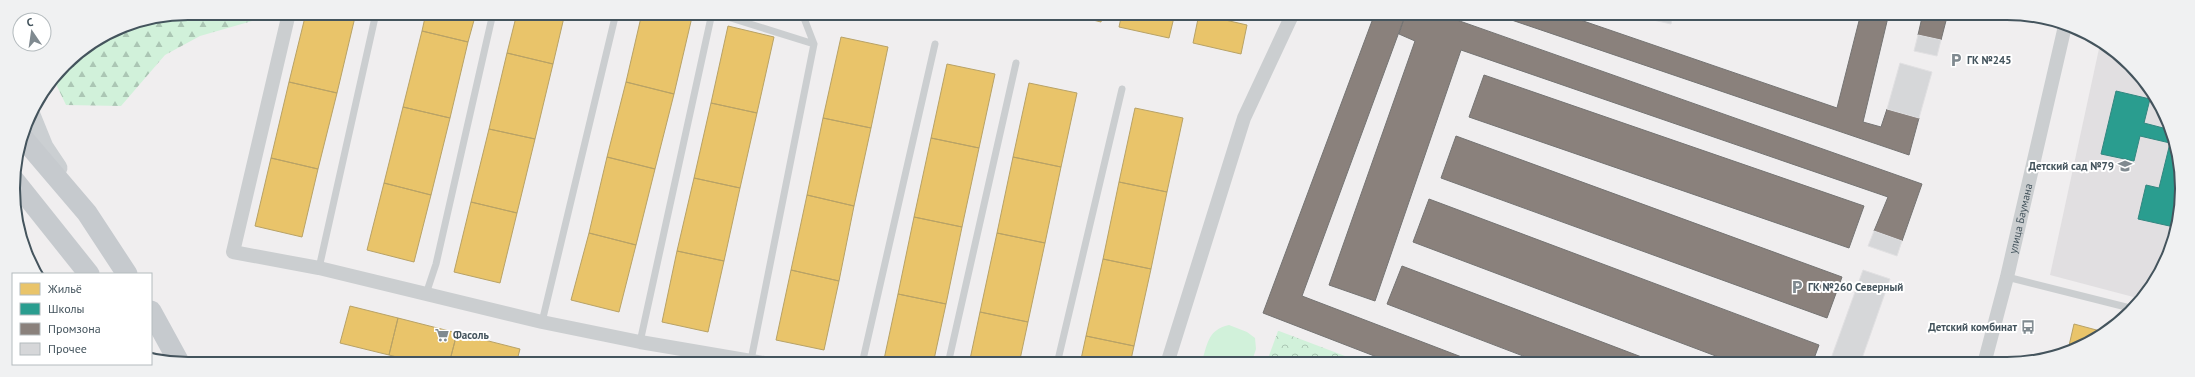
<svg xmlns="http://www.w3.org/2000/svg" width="2195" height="377" viewBox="0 0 2195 377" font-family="'PT Sans',sans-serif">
	<defs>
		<pattern id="forest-firs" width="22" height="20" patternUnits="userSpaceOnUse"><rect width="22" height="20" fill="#d1f1da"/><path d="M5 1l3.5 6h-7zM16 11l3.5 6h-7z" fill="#abc6b4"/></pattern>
		<pattern id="park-crowns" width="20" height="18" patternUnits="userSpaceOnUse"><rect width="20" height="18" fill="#d1f1da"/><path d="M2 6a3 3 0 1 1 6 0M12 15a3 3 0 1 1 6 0" fill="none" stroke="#abc6b4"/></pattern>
	</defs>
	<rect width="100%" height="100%" fill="#f0eeef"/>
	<path fill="#e1dfe1" d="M2100 44 2139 73 2173 132 2182 200 2164 266 2141 299 2050 275Z"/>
	<path fill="url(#forest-firs)" d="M189 13H262L252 21 200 36 165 55 121 106 66 105 54 80 65 64 122 26Z"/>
	<path fill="url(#park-crowns)" d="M1278 331H1279L1366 364H1266Z"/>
	<path fill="#d1f1da" d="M1229 325 1247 332 1255 338 1256 349 1251 364H1201C1208 344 1207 330 1229 325Z"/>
	<path fill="#e9c46a" stroke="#b8a266" d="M306 13H339L355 17 337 93 289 82Z
		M339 13H356L355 17Z
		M426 13H476L468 42 422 31Z
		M517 13H565L553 64 507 53Z
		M642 13H674L692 17 674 94 626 82Z
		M1065 13H1103L1101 22Z
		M1122 13H1175L1169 38 1119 27Z
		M1199 14 1247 25 1241 54 1193 43Z
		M728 26 774 37 757 113 711 103Z
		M422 31 468 42 450 118 403 107Z
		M841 37 888 47 871 128 823 118Z
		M507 53 553 64 535 139 489 129Z
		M947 64 995 74 979 148 931 138Z
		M289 82 337 93 318 169 271 158Z
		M626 82 674 94 655 169 607 157Z
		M1029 83 1077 93 1061 167 1013 157Z
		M711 103 757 113 740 188 694 178Z
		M403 107 450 118 431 195 384 183Z
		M1135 108 1183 118 1167 192 1119 182Z
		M823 118 871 128 854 206 807 195Z
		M489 129 535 139 517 213 471 202Z
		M931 138 979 148 962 227 914 217Z
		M607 157 655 169 636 245 589 233Z
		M1013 157 1061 167 1045 243 997 233Z
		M271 158 318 169 302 237 255 226Z
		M694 178 740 188 724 261 677 251Z
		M1119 182 1167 192 1151 269 1103 259Z
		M384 183 431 195 414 262 367 250Z
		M807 195 854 206 839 281 791 270Z
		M471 202 517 213 500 283 454 272Z
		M914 217 962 227 946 304 898 294Z
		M589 233 636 245 619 312 571 300Z
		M997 233 1045 243 1028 322 980 312Z
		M677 251 724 261 708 332 662 322Z
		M1103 259 1151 269 1134 346 1086 336Z
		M791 270 839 281 824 350 776 340Z
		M898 294 946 304 933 364H883Z
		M350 306 398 318 389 355 340 343Z
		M980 312 1028 322 1019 364H969Z
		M398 318 457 333 449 364H423L389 355Z
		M2074 324 2104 332 2084 346 2068 350Z
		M457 333 520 349 516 364H449Z
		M1086 336 1134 346 1130 364H1080Z"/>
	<path fill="#2a9d8f" stroke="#328780" d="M2116 91 2150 99 2144 123 2171 130 2173 132 2182 200 2174 227 2138 219 2146 185 2159 188 2170 143 2140 136 2134 161 2101 154Z"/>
	<path fill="#8a817c" stroke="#757473" d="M1375 13H1406L1302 296 1480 364H1395L1263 313Z
		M1406 13H1437L1922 184 1902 241 1874 231 1888 197 1461 50 1375 301 1329 285 1415 41 1399 34Z
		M1491 13H1560L1837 108 1861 13H1889L1863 122 1881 127 1887 109 1919 118 1909 155Z
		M1923 13H1948L1941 40 1918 35Z
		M1484 75 1864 206 1849 248 1469 117Z
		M1456 136 1842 277 1827 318 1441 178Z
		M1429 199 1819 345 1812 364H1737L1413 242Z
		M1402 266 1660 364H1544L1387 304Z"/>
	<path fill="#d6d7d9" stroke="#e1e0e2" d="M1622 13H1673L1671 24Z
		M1918 35 1941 40 1937 56 1914 51Z
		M1900 63 1932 72 1919 118 1887 109Z
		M1874 231 1902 241 1897 256 1868 246Z
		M1863 270 1890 279 1860 364H1829Z"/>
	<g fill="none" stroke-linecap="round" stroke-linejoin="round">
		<path stroke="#cbced0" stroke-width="7" d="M715 13 814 44
			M319 268 376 13
			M2007 277 2134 309
			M426 294 436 264 493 13
			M542 322 616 13
			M640 342 712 13
			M751 360 814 44 802 13
			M862 364 935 44
			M948 364 1016 63
			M1057 364 1122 89"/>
		<g stroke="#cbced0" stroke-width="14">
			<path d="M289 13 233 252 319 268 542 322 640 342 770 364"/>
			<path d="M1167 364 1244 118 1293 13"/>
			<path id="s1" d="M1984 364 2007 277 2065 26"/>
		</g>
		<path stroke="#cbcfd2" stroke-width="19" d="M31 115 44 147 58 168"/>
		<path stroke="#c6cace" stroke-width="21" d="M23 138 87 213 127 274
			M14 180 89 274
			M151 311 180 364"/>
	</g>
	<defs>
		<symbol id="parking-bare" viewBox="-9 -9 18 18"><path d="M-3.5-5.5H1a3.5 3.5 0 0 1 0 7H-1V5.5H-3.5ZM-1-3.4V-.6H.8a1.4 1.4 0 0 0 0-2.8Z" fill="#808a90" stroke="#fff" stroke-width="2.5" paint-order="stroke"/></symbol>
		<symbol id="school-bare" viewBox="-9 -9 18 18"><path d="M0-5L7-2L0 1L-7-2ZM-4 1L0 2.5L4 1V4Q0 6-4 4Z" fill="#808a90" stroke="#fff" stroke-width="2.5" paint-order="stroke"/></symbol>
		<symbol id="bus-bare" viewBox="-9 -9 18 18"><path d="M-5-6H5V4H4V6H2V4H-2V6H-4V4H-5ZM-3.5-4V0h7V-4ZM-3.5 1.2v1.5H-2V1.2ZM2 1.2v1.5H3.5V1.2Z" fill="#808a90" stroke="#fff" stroke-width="2.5" paint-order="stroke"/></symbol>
		<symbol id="supermarket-bare" viewBox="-9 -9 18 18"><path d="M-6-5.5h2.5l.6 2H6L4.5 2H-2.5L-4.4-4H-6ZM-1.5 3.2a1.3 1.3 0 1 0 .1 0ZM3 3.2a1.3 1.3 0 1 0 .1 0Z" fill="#808a90" stroke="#fff" stroke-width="2.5" paint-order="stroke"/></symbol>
	</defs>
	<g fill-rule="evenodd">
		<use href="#parking-bare" x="1946" y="50" width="20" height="20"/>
		<use href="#school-bare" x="2115" y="156" width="20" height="20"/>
		<use href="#parking-bare" x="1787" y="277" width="20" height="20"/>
		<use href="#bus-bare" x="2018" y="317" width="20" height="20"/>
		<use href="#supermarket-bare" x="432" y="325" width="20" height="20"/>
	</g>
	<g text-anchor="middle" stroke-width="4" stroke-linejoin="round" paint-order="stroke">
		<g font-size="11" font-weight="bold" fill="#44545d" stroke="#fff" text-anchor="start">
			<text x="1967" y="64">ГК №245</text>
			<text x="2114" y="170" text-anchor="end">Детский сад №79</text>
			<text x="1808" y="291">ГК №260 Северный</text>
			<text x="2017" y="331" text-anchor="end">Детский комбинат</text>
			<text x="453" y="339">Фасоль</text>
		</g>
		<g font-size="11" fill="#44545d" stroke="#fff">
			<text dy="4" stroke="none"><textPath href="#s1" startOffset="150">улица Баумана</textPath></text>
		</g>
	</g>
	<path d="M0 0H2195V377H0ZM188 20H2007A168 168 0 0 1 2175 188V189A168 168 0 0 1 2007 357H188A168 168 0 0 1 20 189V188A168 168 0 0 1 188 20Z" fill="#f0f1f2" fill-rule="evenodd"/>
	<path fill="none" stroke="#44545d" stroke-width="2" d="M188 20H2007A168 168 0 0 1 2175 188V189A168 168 0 0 1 2007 357H188A168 168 0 0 1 20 189V188A168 168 0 0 1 188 20Z"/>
	<rect x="12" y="273" width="140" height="92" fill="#ffffff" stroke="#b4bbbe"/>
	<rect x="20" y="283" width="20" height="12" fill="#e9c46a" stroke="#b4bbbe"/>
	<text x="48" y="293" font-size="12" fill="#44545d">Жильё</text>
	<rect x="20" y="303" width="20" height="12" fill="#2a9d8f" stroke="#b4bbbe"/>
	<text x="48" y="313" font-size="12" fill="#44545d">Школы</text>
	<rect x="20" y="323" width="20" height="12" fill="#8a817c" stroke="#b4bbbe"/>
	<text x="48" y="333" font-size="12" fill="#44545d">Промзона</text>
	<rect x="20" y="343" width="20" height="12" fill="#d6d7d9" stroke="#b4bbbe"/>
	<text x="48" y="353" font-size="12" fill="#44545d">Прочее</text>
	<g transform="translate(32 32) rotate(347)"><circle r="19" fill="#ffffff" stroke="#b4bbbe"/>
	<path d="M0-3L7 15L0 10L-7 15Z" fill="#808a90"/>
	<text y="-6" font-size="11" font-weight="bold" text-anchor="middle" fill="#44545d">С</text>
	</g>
</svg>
